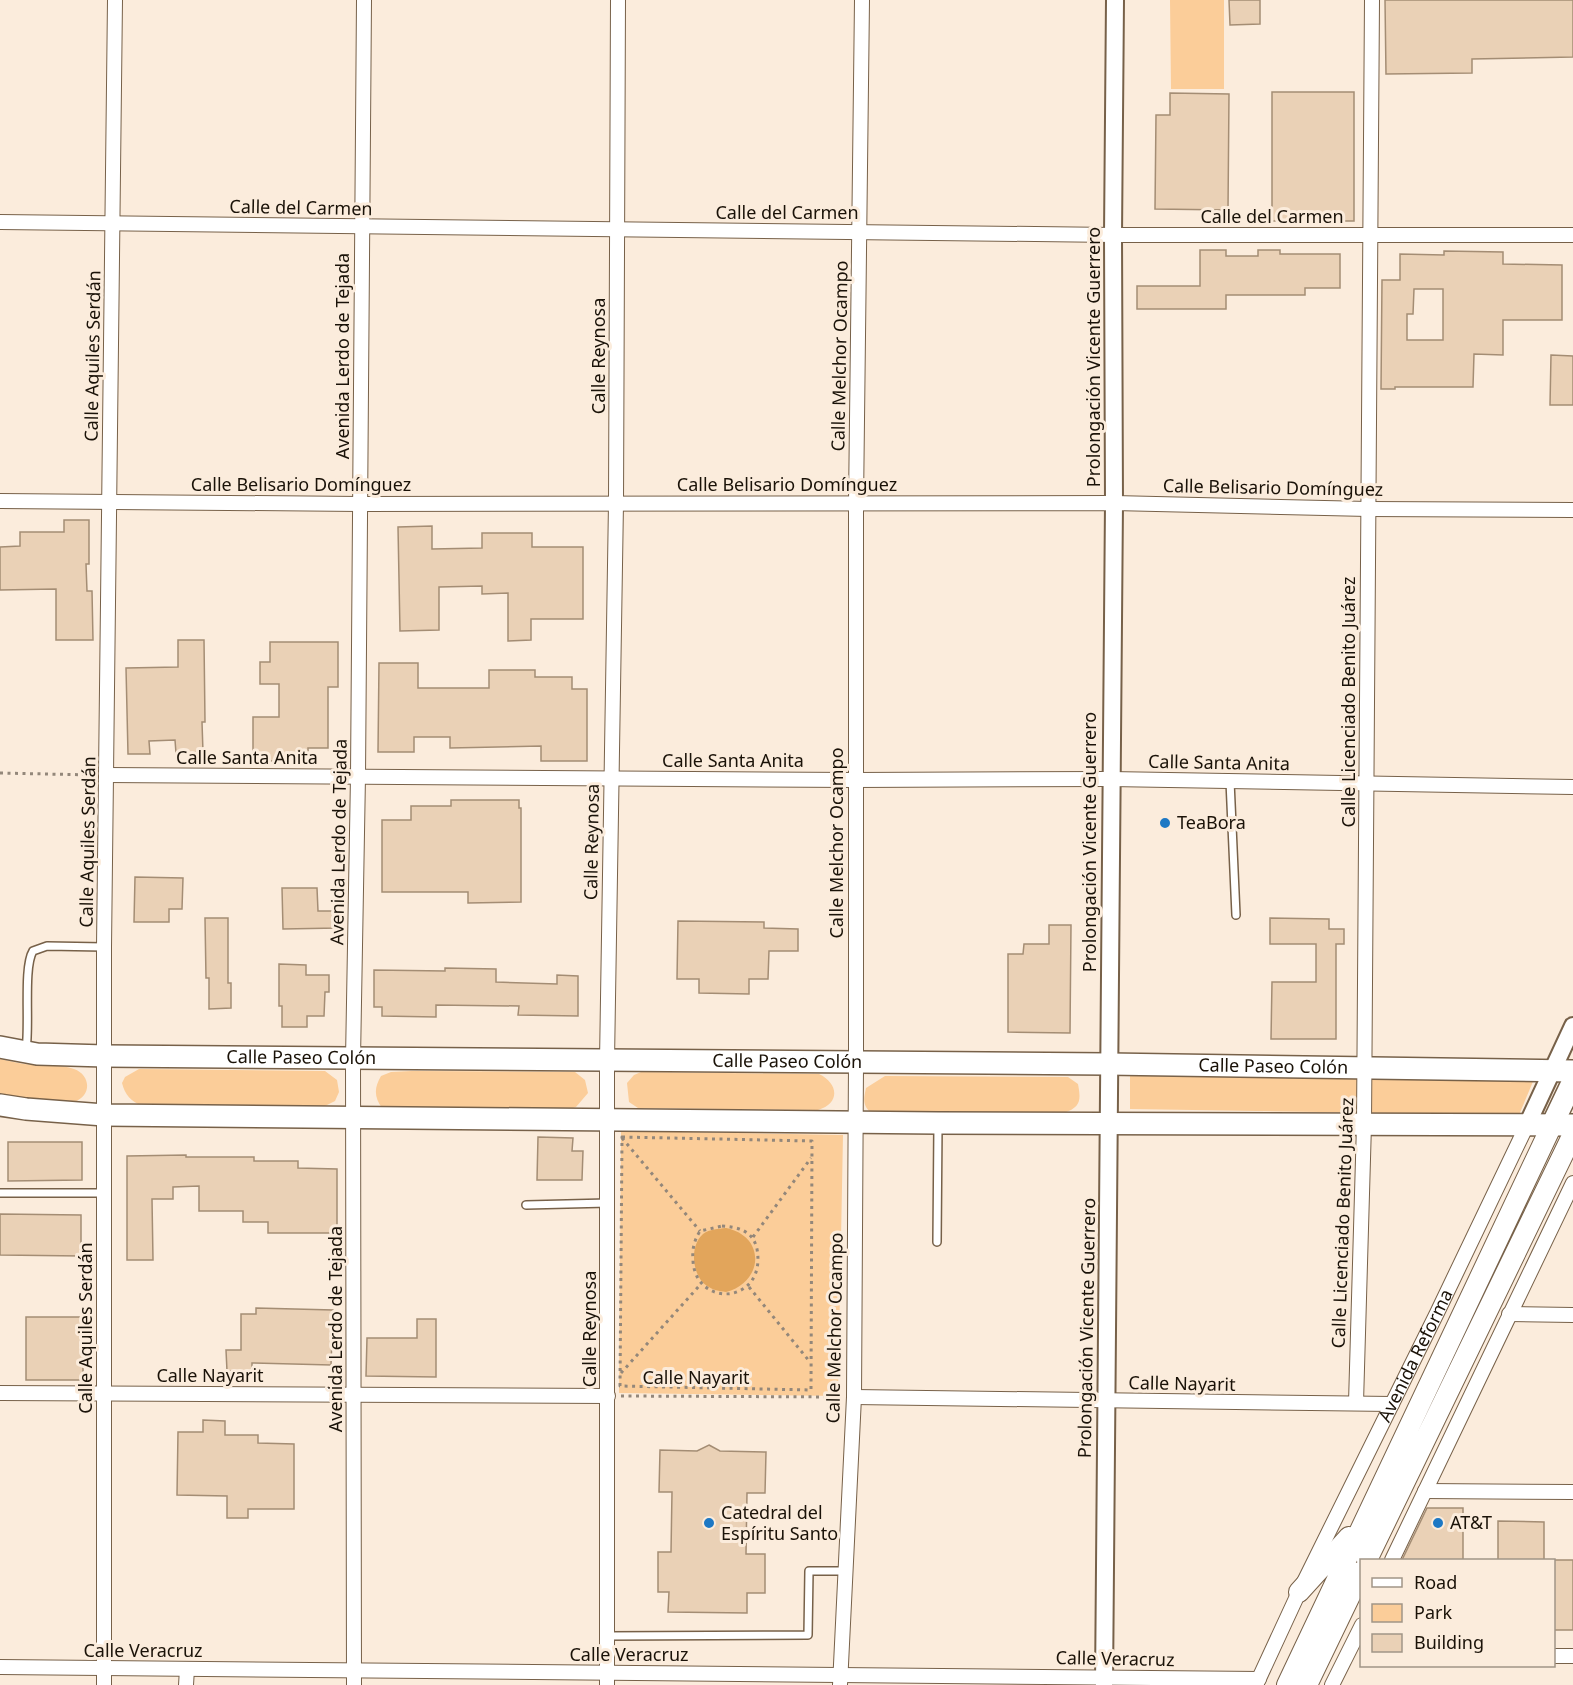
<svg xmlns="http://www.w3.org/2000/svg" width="1573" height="1685" viewBox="0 0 1573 1685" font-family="'Noto Sans',sans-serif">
	<rect width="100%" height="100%" fill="#fbecdc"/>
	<path fill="#fbcd99" d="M1170 0H1224V89H1171Z
		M0 1059C11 1061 21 1064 32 1065 46 1066 61 1064 74 1069 91 1075 92 1096 74 1102 57 1106 19 1098 0 1096Z
		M139 1069 325 1071 337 1080 339 1092 335 1101 325 1106H142C131 1101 125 1095 122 1083L125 1077Z
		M412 1071 575 1072 585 1080 588 1093 576 1107 573 1108H382C374 1097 374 1088 381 1076L391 1072Z
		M641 1072 819 1074C838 1083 841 1103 818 1110L638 1108 629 1102 627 1083 634 1075Z
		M1537 1072 1519 1115 1130 1109V1073Z
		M885 1076 1068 1077 1078 1084C1081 1100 1081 1107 1064 1113L870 1112C862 1104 864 1098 866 1088Z
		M621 1131 843 1135 838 1396 619 1393Z"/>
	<path fill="#e2a55b" d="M726 1228C766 1236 764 1282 726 1292 719 1291 713 1290 707 1286 692 1276 689 1246 703 1234 710 1229 718 1229 726 1228Z"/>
	<path fill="#ead1b6" stroke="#a48d74" stroke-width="1.5" fill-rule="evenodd" d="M1229 0H1260V24L1230 25Z
		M1385 0H1573V57L1472 59V73L1386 74Z
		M1272 92H1354V221H1272Z
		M1170 93 1229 94 1228 210 1155 209 1156 115H1170Z
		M1200 250H1226V256H1258V250H1280V254H1340V288H1305V295H1226V309H1137V286H1200Z
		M1444 251 1503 252V264L1562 265V320H1503V355L1474 354 1473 387H1395V389H1381L1382 280H1400V254L1444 255ZM1414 289H1443V340H1407V314H1413Z
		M1551 355 1573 356V405H1550Z
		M64 520H89V564H86L87 591H92L93 640H56V589L0 590V547L20 546V532H64Z
		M432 526V549L482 548V533H532V547H583V619H531V640L508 641V593L482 594V586L439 587V630L400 631 398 527Z
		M178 640H204L205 722H202L203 752 176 753 175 740 149 741 150 754H128L126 668 178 667Z
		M270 642H338V687H328V748H308V761H253V717H279V684H260V662H270Z
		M379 663H418V688H489V670H535V677H572V689H587V761H541V746L450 748V737H414V752H378Z
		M451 800H519V808H521V902L468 903V892H382V820H411V806H451Z
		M135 877 183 878 182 909H169V922H134Z
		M282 888H317L318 911H338V928L283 929Z
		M205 918H228V983H231V1008L209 1009V978H206Z
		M1270 918 1329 919V929H1344V944H1336V1039H1271L1272 982H1316V944H1270Z
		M678 921 764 922V928L798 929V951H769L768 979H749V994L699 993V979H677Z
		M1049 925H1071L1070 1033 1008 1032V954H1023L1024 944H1049Z
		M279 964 306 965V975H329V992H325L324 1016H307V1027H282V1006H279Z
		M445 968 496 969V982L557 984V975L578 976V1016L518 1015 519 1006 436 1005V1017L382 1016V1007H374V970L445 971Z
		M538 1137 573 1138 572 1151H583L582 1180H537Z
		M8 1142H82V1180L8 1181Z
		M186 1155V1157H254V1161H298V1168L337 1169V1233H268V1222H243V1211H199V1186L173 1187V1199H152L153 1260H127V1156Z
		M0 1214 81 1215V1256L0 1255Z
		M256 1308 333 1310 331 1365 252 1363V1371H227L226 1350H241V1314H256Z
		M26 1317H83V1380H26Z
		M417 1319H436V1377L366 1376 367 1338H417Z
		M203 1420 225 1421V1435H258V1443L294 1444V1509H248V1518H227V1496L177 1495 178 1432H203Z
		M709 1445 720 1451 766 1452 765 1493H747L746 1554H765V1593H747V1613L668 1612 669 1592H658V1552H671L672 1492H659L660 1450 697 1451Z
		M1427 1508H1463V1560H1402Z
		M1498 1521 1544 1522V1560H1498Z
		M1554 1560H1573V1630H1554Z"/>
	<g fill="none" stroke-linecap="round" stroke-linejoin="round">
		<defs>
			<path id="service" d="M1230 781 1236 915
				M26 1049C30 1026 23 967 33 951L47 946 104 947
				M0 1193H104
				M526 1205 608 1203
				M937 1242 938 1125
				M607 1636 808 1635 809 1571H845"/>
			<g id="minor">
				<path d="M0 222 1113 235H1573"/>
				<path d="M0 501 360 504 1114 503 1368 509 1573 510"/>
				<path d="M107 775 855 780 1110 779 1573 787"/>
				<path d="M1509 1314 1573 1315"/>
				<path d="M0 1393 608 1396"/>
				<path d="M854 1397 1392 1404"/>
				<path d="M1356 1403 1364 1124 1372 0"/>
				<path d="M1425 1491 1573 1492"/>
				<path d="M1392 1560 1573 1183"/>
				<path d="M1554 1656H1573"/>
				<path d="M0 1667 1259 1679"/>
				<path d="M104 1685V947L115 0"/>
				<path d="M186 1685 187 1669"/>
				<path d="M354 1685 353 1059 358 776 364 0"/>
				<path d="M607 1685V1061L616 503 618 0"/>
				<path d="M840 1685 854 1397 856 1064V503L862 0"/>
				<path id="s1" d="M1256 1685 1299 1592 1437 1313 1527 1125"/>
				<path d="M1332 1685 1362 1625"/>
			</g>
			<path id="tertiary" d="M1527 1125 1573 1026
				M1104 1685 1114 503 1113 235 1115 0"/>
			<path id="secondary" d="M1367 1560 1573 1134
				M1299 1592 1349 1537
				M1287 1685 1552 1125
				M1307 1685 1362 1571"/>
			<g id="primary">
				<path id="s2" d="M0 1047 37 1054 105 1056 1108 1064 1573 1071"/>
				<path d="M0 1105 26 1109 104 1115 938 1123 1573 1125"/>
				<path d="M1552 1125 1573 1081"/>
			</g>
		</defs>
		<use href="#service" stroke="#776149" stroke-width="10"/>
		<use href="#minor" stroke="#776149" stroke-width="16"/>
		<use href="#tertiary" stroke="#776149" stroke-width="20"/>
		<use href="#secondary" stroke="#776149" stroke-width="22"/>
		<use href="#primary" stroke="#776149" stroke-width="24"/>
		<path stroke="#93877a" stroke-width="3" stroke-dasharray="3 4.5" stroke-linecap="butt" d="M0 773 93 775
			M622 1137 812 1141 811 1390 620 1386Z
			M622 1138 700 1231
			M722 1226C739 1227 753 1231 757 1249 767 1304 696 1309 693 1261 692 1249 694 1241 700 1231Z
			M753 1237 811 1158
			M749 1287 810 1362
			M621 1373 700 1285
			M621 1396 840 1397"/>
		<use href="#service" stroke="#fff" stroke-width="7"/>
		<use href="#minor" stroke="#fff" stroke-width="14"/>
		<use href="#tertiary" stroke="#fff" stroke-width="16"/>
		<use href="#secondary" stroke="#fff" stroke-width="20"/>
		<use href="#primary" stroke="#fff" stroke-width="21"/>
	</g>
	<g fill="#1d78c4" stroke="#fbecdc" stroke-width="2">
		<circle cx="1165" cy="823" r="6"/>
		<circle cx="709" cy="1523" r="6"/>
		<circle cx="1438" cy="1523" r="6"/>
	</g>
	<g text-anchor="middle" stroke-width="6" stroke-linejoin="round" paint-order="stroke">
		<g font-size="18" fill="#1a1208" stroke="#fbecdc">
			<text transform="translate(301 208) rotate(1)" y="6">Calle del Carmen</text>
			<text x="787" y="219">Calle del Carmen</text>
			<text x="1272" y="223">Calle del Carmen</text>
			<text transform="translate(93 356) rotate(-89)" y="6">Calle Aquiles Serdán</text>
			<text transform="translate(343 356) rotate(-90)" y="6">Avenida Lerdo de Tejada</text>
			<text transform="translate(599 356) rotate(-90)" y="6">Calle Reynosa</text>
			<text transform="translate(840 356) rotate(-89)" y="6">Calle Melchor Ocampo</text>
			<text transform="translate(1094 357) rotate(-90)" y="6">Prolongación Vicente Guerrero</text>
			<text x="301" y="491">Calle Belisario Domínguez</text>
			<text x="787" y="491">Calle Belisario Domínguez</text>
			<text transform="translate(1273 488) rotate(1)" y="6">Calle Belisario Domínguez</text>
			<text transform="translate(1349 702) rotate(-90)" y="6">Calle Licenciado Benito Juárez</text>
			<text x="247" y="764">Calle Santa Anita</text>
			<text x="733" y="767">Calle Santa Anita</text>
			<text transform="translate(1219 763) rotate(1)" y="6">Calle Santa Anita</text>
			<text transform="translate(88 842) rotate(-89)" y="6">Calle Aquiles Serdán</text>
			<text transform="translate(339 842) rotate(-89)" y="6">Avenida Lerdo de Tejada</text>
			<text transform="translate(592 842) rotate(-89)" y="6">Calle Reynosa</text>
			<text transform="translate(1090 842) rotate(-90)" y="6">Prolongación Vicente Guerrero</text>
			<text transform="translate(837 843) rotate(-90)" y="6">Calle Melchor Ocampo</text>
			<text dy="6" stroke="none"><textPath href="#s2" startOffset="302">Calle Paseo Colón</textPath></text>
			<text dy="6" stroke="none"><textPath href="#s2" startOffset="788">Calle Paseo Colón</textPath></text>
			<text dy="6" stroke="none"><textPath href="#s2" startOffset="1274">Calle Paseo Colón</textPath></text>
			<text transform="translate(1343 1223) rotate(-88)" y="6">Calle Licenciado Benito Juárez</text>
			<text transform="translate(86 1328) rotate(-90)" y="6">Calle Aquiles Serdán</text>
			<text transform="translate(835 1328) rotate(-89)" y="6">Calle Melchor Ocampo</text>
			<text transform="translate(1087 1328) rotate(-89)" y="6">Prolongación Vicente Guerrero</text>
			<text transform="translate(336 1329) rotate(-90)" y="6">Avenida Lerdo de Tejada</text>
			<text transform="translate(590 1329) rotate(-90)" y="6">Calle Reynosa</text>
			<text dy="6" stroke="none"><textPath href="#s1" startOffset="366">Avenida Reforma</textPath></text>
			<text x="210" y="1382">Calle Nayarit</text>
			<text x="696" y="1384">Calle Nayarit</text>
			<text transform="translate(1182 1384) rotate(1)" y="6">Calle Nayarit</text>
			<text x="143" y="1657">Calle Veracruz</text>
			<text x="629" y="1661">Calle Veracruz</text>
			<text transform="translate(1115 1659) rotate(1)" y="6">Calle Veracruz</text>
		</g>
		<g font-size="18" fill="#1a1208" stroke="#fbecdc" text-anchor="start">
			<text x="1177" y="829">TeaBora</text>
			<text x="721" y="1519">Catedral del<tspan x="721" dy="21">Espíritu Santo</tspan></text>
			<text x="1450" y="1529">AT&amp;T</text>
		</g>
	</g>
	<rect x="1360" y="1559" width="195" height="108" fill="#fbecdc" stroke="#a19587" stroke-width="1.5"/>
	<rect x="1372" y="1578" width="30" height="9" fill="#ffffff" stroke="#a19587" stroke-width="1.5"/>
	<text x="1414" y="1589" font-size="18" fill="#1a1208">Road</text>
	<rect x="1372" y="1604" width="30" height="18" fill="#fbcd99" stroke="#a19587" stroke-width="1.5"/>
	<text x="1414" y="1619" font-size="18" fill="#1a1208">Park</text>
	<rect x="1372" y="1634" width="30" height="18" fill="#ead1b6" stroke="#a19587" stroke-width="1.5"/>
	<text x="1414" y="1649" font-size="18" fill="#1a1208">Building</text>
</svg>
